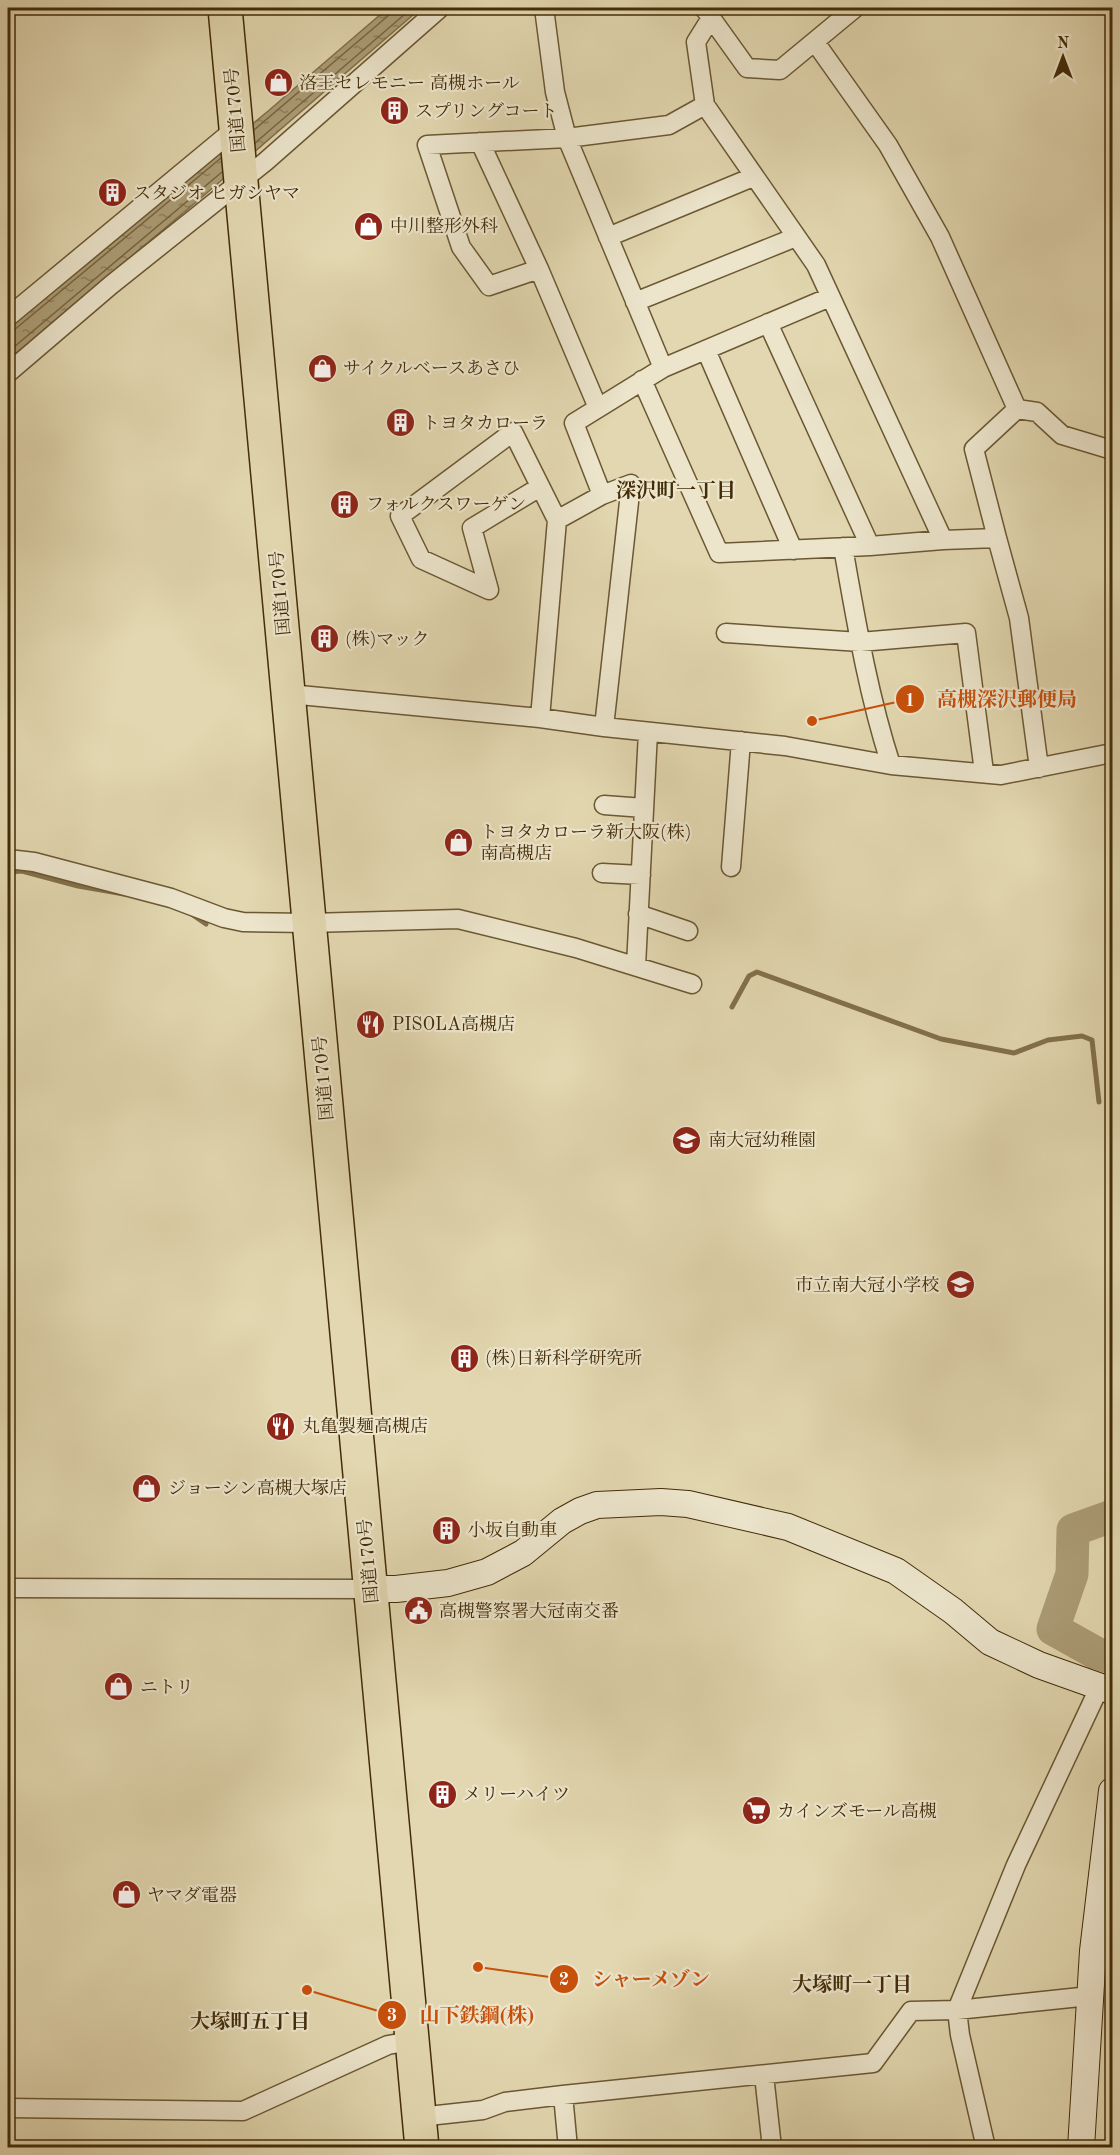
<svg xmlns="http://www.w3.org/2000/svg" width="1120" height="2155" viewBox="0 0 1120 2155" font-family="'Old Standard TT','Noto Serif JP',serif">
	<defs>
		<pattern id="water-ripples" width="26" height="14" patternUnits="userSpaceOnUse" patternTransform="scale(1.5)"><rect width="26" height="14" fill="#ac9d77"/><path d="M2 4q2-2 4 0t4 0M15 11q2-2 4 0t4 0" fill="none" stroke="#8e8060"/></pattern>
	</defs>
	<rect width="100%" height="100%" fill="#e2d7b0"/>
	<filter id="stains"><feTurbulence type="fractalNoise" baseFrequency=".00333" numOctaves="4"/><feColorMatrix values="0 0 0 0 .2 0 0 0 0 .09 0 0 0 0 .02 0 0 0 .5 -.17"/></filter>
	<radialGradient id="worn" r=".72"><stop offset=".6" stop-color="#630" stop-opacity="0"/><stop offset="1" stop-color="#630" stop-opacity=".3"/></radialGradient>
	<path fill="url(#water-ripples)" stroke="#82704b" stroke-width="1.5" d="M388 8H421L208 192 8 360V327L267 112Z"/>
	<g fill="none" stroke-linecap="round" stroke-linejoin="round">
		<path stroke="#786540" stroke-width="1.5" d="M254 130 389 15 391 8
			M255 143 412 8
			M8 331 14 330 221 158
			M8 352 222 172"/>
		<path stroke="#82704b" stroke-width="5" d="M8 872 22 871 78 886 124 894
			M190 913 206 924
			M732 1007 749 976 757 972 941 1039 1014 1053 1048 1040 1082 1036 1092 1040 1099 1102"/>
		<path stroke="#ac9d77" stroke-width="33" d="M1112 1516 1073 1530 1072 1574 1053 1629 1096 1653 1112 1658"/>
		<defs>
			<path id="street" d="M544 8 555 92 567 138 663 368 830 297
				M704 8 747 68 780 70 855 8
				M711 18 696 42 705 105 816 265 943 540 997 538 1019 618 1039 768
				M815 42 888 145 940 237 1017 409 1037 412 1062 435 1112 450
				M480 142 539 269
				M608 237 753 177
				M635 302 796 237
				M8 317 236 128
				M768 323 870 546
				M706 350 793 550
				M8 373 111 285 265 162 440 8
				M642 380 719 553 870 546 943 540
				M598 408 539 269 489 286 461 247 427 145 567 138 669 125 705 105
				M540 487 472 528 489 590 421 559 400 516 513 432 557 520
				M997 538 974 449 1017 409
				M843 547C856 621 868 694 891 765
				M726 633 860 642 966 633 984 772
				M289 694 540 718 604 727 785 746 891 765 1001 775 1112 753
				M540 718 557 520 602 495
				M604 727 631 484 602 495 574 423 663 368
				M604 805 644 808
				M8 859 34 862 171 898 224 918 243 922 309 923 458 919 576 948 692 984
				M731 867 741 741
				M602 873 641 875
				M638 914 688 931
				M636 966 648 732
				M8 1588 370 1589
				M764 2075 772 2148
				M563 2095 568 2148
				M8 2108 243 2111 388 2045 411 2041
				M419 2117 483 2110 505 2102 563 2095 873 2063 911 2011 957 2010 1090 1996
				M986 2148 960 2035 957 2010 1016 1865 1100 1686"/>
			<path id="secondary" d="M370 1589H396L448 1583 487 1572 523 1553 562 1521 580 1511 597 1505 661 1502 688 1504 788 1527 896 1571 953 1611 990 1642 1039 1665 1112 1691
				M1081 2148 1093 1951 1112 1791"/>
			<path id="highway" d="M225 8 422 2148"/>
		</defs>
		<use href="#street" stroke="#6b5832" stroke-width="21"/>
		<use href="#secondary" stroke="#432d08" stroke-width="28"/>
		<use href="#highway" stroke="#432d08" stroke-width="36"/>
		<use href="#street" stroke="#ece5cc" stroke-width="18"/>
		<use href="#secondary" stroke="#ece5cc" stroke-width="26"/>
		<use href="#highway" stroke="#e2d7b0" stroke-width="33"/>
	</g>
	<defs>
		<symbol id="shop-disc" viewBox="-11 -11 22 22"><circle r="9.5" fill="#8f2418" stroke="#ece5cc"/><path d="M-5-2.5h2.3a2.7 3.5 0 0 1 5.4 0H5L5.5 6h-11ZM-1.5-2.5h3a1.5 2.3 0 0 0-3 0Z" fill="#fff"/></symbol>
		<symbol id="building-disc" viewBox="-11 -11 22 22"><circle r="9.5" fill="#8f2418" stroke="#ece5cc"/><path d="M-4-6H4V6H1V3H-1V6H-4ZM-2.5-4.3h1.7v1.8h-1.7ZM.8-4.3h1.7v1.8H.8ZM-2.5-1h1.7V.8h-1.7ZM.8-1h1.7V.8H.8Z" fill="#fff"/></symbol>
		<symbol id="restaurant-disc" viewBox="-11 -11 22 22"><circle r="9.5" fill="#8f2418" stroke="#ece5cc"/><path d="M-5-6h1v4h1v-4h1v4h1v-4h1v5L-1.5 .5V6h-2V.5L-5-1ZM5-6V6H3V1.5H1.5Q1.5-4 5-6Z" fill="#fff"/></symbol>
		<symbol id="school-disc" viewBox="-11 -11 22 22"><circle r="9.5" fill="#8f2418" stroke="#ece5cc"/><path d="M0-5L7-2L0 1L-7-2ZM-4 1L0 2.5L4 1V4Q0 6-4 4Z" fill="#fff"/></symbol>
		<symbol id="civic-disc" viewBox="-11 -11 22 22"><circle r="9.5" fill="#8f2418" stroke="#ece5cc"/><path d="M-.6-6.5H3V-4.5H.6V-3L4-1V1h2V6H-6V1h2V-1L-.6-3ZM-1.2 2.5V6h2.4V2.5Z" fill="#fff"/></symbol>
		<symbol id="supermarket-disc" viewBox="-11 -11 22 22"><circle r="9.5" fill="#8f2418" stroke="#ece5cc"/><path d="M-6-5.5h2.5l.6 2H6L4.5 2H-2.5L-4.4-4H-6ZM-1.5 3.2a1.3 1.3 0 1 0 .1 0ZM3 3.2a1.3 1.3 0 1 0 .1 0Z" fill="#fff"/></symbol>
	</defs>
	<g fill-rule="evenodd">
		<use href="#shop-disc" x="262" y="66" width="33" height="33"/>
		<use href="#building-disc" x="378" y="94" width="33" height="33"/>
		<use href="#building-disc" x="96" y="176" width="33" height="33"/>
		<use href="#shop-disc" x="352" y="210" width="33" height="33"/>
		<use href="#shop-disc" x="306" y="352" width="33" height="33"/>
		<use href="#building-disc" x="384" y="406" width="33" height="33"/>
		<use href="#building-disc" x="328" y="488" width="33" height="33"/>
		<use href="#building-disc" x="308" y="622" width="33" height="33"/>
		<use href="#shop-disc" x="442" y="826" width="33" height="33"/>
		<use href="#restaurant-disc" x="354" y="1008" width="33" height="33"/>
		<use href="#school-disc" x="670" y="1124" width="33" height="33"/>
		<use href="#school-disc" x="944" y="1268" width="33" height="33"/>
		<use href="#building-disc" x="448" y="1342" width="33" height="33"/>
		<use href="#restaurant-disc" x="264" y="1410" width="33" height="33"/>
		<use href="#shop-disc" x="130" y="1472" width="33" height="33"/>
		<use href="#building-disc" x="430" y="1514" width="33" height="33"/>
		<use href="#civic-disc" x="402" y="1594" width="33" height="33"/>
		<use href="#shop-disc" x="102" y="1670" width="33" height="33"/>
		<use href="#building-disc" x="426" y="1778" width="33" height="33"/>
		<use href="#supermarket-disc" x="740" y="1794" width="33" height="33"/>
		<use href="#shop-disc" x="110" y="1878" width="33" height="33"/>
	</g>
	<g text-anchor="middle" stroke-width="4.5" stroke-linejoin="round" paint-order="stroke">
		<g font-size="18" fill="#432d08" stroke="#ece5cc" text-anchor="start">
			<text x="299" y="89">洛王セレモニー 高槻ホール</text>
			<text x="415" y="117">スプリングコート</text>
			<text x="133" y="199">スタジオ ヒガシヤマ</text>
			<text x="390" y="232">中川整形外科</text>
			<text x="343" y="374">サイクルベースあさひ</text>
			<text x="422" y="429">トヨタカローラ</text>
			<text x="366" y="510">フォルクスワーゲン</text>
			<text x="345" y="645">(株)マック</text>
			<text x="480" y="838">トヨタカローラ新大阪(株)<tspan x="480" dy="21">南高槻店</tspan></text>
			<text x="392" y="1030">PISOLA高槻店</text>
			<text x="708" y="1146">南大冠幼稚園</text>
			<text x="939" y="1291" text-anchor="end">市立南大冠小学校</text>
			<text x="485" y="1364">(株)日新科学研究所</text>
			<text x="302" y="1432">丸亀製麺高槻店</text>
			<text x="168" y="1494">ジョーシン高槻大塚店</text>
			<text x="467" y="1536">小坂自動車</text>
			<text x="439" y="1617">高槻警察署大冠南交番</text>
			<text x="140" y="1693">ニトリ</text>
			<text x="463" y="1800">メリーハイツ</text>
			<text x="777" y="1817">カインズモール高槻</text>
			<text x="147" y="1901">ヤマダ電器</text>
		</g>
		<g font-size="18" fill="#432d08" stroke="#ece5cc">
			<text transform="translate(235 110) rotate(-95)" y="6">国道170号</text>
			<text transform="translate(280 593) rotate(-95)" y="6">国道170号</text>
			<text transform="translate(323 1078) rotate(-95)" y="6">国道170号</text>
			<text transform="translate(368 1561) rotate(-95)" y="6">国道170号</text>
		</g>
		<g font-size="20" font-weight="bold" fill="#432d08" stroke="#ece5cc">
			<text x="676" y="497">深沢町一丁目</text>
			<text x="852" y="1991">大塚町一丁目</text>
			<text x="250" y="2028">大塚町五丁目</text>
		</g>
	</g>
	<path fill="none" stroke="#c7500b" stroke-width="2" d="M812 721L910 699M478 1967L564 1979M307 1990L392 2015"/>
	<g fill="#c7500b" stroke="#ece5cc" stroke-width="2">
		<circle cx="812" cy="721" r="6"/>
		<circle cx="478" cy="1967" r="6"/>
		<circle cx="307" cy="1990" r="6"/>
		<circle cx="910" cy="699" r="15"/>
		<circle cx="564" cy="1979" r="15"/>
		<circle cx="392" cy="2015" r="15"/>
	</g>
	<g font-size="18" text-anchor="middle" font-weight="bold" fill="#fff">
		<text x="910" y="706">1</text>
		<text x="564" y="1985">2</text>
		<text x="392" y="2021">3</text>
	</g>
	<g font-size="20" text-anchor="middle" font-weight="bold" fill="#c7500b" stroke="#ece5cc" stroke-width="4.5" stroke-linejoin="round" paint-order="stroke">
		<text x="1007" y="706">高槻深沢郵便局</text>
		<text x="651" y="1986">シャーメゾン</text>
		<text x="477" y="2022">山下鉄鋼(株)</text>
	</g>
	<rect width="1120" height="2155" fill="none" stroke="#e2d7b0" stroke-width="30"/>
	<rect x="9" y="9" width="1102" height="2137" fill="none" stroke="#432d08" stroke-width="3"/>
	<rect x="15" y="15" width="1090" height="2125" fill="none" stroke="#432d08" stroke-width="1.5"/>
	<g transform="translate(1063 57)" stroke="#ece5cc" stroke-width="4.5" paint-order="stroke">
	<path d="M0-4.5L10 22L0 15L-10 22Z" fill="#432d08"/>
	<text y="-9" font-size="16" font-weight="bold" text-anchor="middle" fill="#432d08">N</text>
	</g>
	<rect width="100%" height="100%" filter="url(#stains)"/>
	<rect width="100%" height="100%" fill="url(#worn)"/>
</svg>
